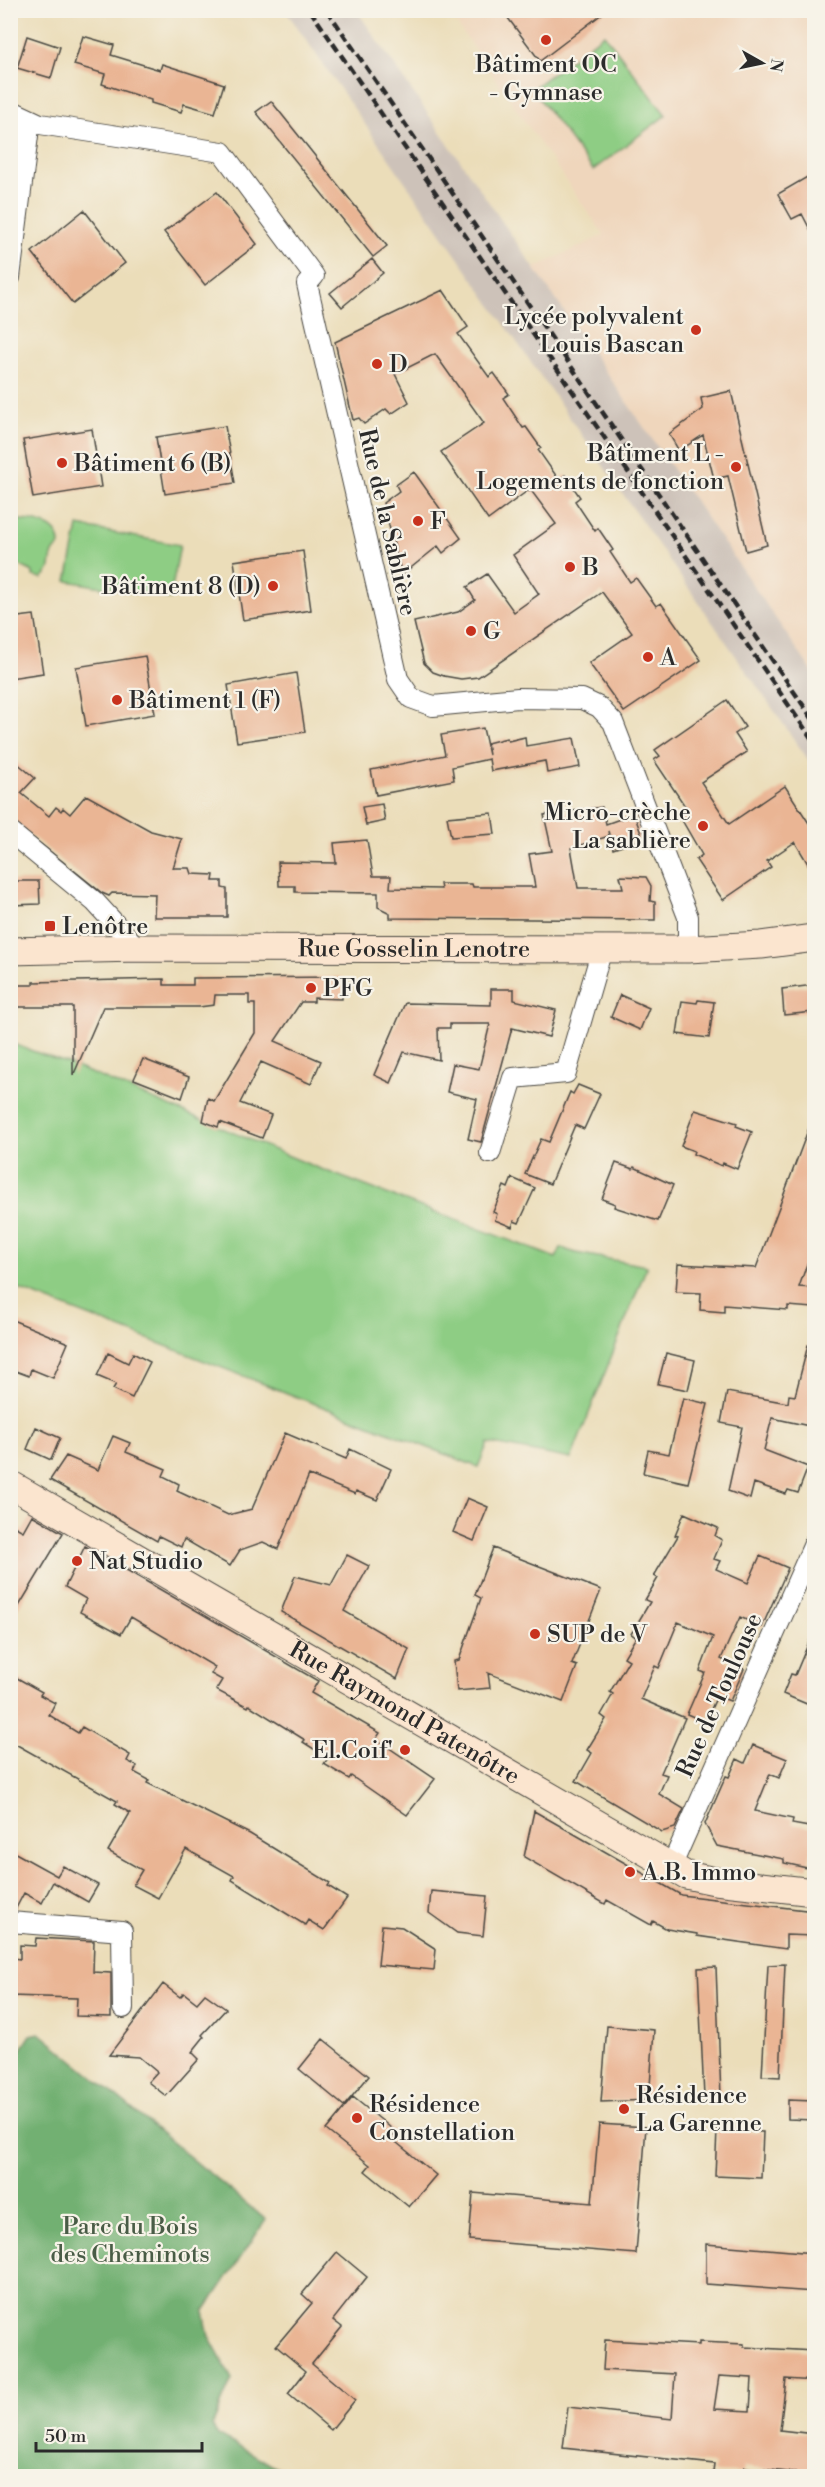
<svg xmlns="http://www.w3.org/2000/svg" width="825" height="2487" viewBox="0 0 825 2487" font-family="'Libre Bodoni',serif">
	<rect width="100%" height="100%" fill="#f7f3e8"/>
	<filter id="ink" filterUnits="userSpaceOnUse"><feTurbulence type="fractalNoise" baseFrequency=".0167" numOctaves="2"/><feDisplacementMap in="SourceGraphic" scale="12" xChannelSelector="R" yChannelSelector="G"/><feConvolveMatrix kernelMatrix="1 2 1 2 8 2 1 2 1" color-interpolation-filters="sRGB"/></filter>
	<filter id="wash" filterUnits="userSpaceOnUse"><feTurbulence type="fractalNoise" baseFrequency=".008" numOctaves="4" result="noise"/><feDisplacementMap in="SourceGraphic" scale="24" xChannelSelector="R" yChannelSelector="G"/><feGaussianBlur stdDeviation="1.35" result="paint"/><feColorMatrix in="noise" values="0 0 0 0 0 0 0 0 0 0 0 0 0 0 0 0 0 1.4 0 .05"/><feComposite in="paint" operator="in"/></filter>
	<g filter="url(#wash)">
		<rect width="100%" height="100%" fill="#ebddb9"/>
		<path fill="#efd6bc" d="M448 11H814V674L534 268 604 235Z"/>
		<path fill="#cdc2b9" d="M286 11H357L814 674V768Z"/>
		<path fill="#8ecd84" stroke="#5c7c58" stroke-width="1.5" d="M604 34 666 115 593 170 532 89Z
			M15 520C31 520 60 523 60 545 57 548 54 550 53 553 48 565 54 568 42 578L33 576V572L17 564 11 556Z
			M78 526 180 545 170 599 67 581Z
			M10 1043 69 1064 313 1166 556 1258 561 1248 576 1253 647 1266 571 1459 488 1443 478 1467 11 1286Z"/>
		<path fill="#72b072" stroke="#4e6e4e" stroke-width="1.5" d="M40 2033 266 2220 204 2312 209 2337 232 2379 212 2426 218 2435 291 2476H11V2065L31 2035Z"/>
		<g id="blocks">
			<path fill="#eab594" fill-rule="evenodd" d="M502 10H607L540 61Z
				M27 36 60 47 51 78 17 68Z
				M83 36 114 45 111 55 160 70 162 64 224 84 215 113 184 104 181 112 151 103V100L102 84 105 74 74 65Z
				M271 101 387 246 373 257 256 112Z
				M814 173V237L802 214 792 219 778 194Z
				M217 192 257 244 205 285 164 232Z
				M84 210 125 263 73 304 32 252Z
				M372 259 383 273 342 307 330 293Z
				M443 290 468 327 458 334 489 377 494 373 509 394 503 398 523 428 526 427 541 448 538 450 559 480 565 475 580 497 575 501 595 531 598 528 613 550 610 552 630 582 636 578 656 606 661 603 701 660 624 712 589 663 632 633 602 592 478 677 461 679 444 676 433 672 424 663 414 622 458 612 475 600 467 587 487 574 514 612 539 594 513 555 556 524 530 489 488 520 441 452 484 423 435 354 395 374 409 402 391 414 386 409 364 424 359 418 353 420 335 342Z
				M731 391 767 545 746 551 728 476 714 479 703 435 679 451 669 434 703 409 701 398Z
				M225 426 235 483 165 494 156 437Z
				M92 429 101 487 33 498 23 440Z
				M414 472 461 538 443 553 438 546 402 575 383 503 399 491 396 485Z
				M303 551 311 610 243 620 234 561Z
				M34 615 43 673 10 678V618Z
				M145 656 155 714 86 726 76 667Z
				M296 673 305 732 237 742 228 685Z
				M727 700 745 727 735 734 747 752 701 782 729 824 785 786 814 831V874L795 842 767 861 771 867 723 900 696 860 702 855 679 815 687 809 654 760 660 756 655 750Z
				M483 728 489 755 487 743 507 738 508 741 525 737 526 746 574 738 580 767 547 773 545 761 491 771 489 759 452 767 454 780 376 795 371 770 445 755 441 735Z
				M10 757 35 778 21 793 49 816 56 807 61 811 63 808 70 814 86 795 151 831 182 839 173 868H190L192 874 214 875 213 881H222V888L227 889V917H154L155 894 112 893 109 896 102 893 10 819Z
				M382 804 385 821 366 825 362 807Z
				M602 807 606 824 634 814 643 839 613 849 608 831 609 836 571 848 578 888H623L620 876 646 877 651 886 650 901 655 902V920L390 918V913L378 907V893L295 892V886H279L278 862 336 863 334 843 367 840 373 876H391L390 888 441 889 440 884H472L473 887H535L529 854 552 851 544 815Z
				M492 813 495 834 451 837 447 817Z
				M10 881H39L40 904 10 905Z
				M343 977 342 999 314 998V1002H301L275 1041 321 1061 311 1084 261 1062 240 1103 271 1115 262 1138 220 1122 218 1127 203 1121 208 1098 214 1101 255 1033V1004H249V995H215L214 1005 199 1007H103L73 1076V1007H10V985H33V982L164 979V985H193V978Z
				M814 985V1012L784 1015 782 989Z
				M491 989H514V1000L556 1010 549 1037 512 1028 481 1142 468 1139 477 1099 447 1092 453 1064 479 1069 490 1024H450V1028H438L439 1060 404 1052 391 1083 374 1075 405 1003 491 1005Z
				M620 995 649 1008 640 1030 611 1017Z
				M698 1000 714 1002 709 1038 677 1034 682 1001 697 1003Z
				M143 1059 189 1077 182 1098 134 1079Z
				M578 1085 600 1094 584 1129 575 1125 550 1184 525 1174 541 1139 549 1142 570 1092 573 1094Z
				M695 1110 737 1123 736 1126 752 1132 737 1169 723 1163 722 1166 693 1154 694 1151 681 1146Z
				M813 1117H814V1244L799 1287 814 1288V1308L788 1306V1310L724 1305V1312L700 1310 701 1293 676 1292 678 1264 756 1268Z
				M616 1163 633 1169 634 1167 673 1185 658 1221 614 1207 615 1204 602 1199Z
				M512 1178 535 1188 519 1223 514 1221 512 1227 495 1220 497 1214 493 1212 504 1186 508 1188Z
				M10 1319 68 1343 53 1378 31 1369 29 1376 10 1369Z
				M808 1345H814V1427L772 1418 764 1450 808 1467 798 1493 788 1490 786 1494 754 1483 750 1499 728 1491 742 1427 721 1423 727 1392 788 1403 789 1395 795 1396Z
				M108 1353 128 1363 133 1353 150 1362 132 1398 113 1389 116 1384 97 1376Z
				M666 1353 695 1360 688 1390 658 1384Z
				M683 1398 708 1404 688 1483 643 1473 648 1450 669 1454Z
				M36 1427 60 1438 51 1460 27 1449Z
				M285 1433 346 1459 350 1449 391 1469 377 1500 356 1491 355 1494 309 1475 278 1549 263 1542 240 1550 230 1566 184 1539 181 1547 159 1536 157 1541 50 1480 66 1456 98 1470 113 1436 130 1443 126 1452 166 1469 163 1476 179 1484 177 1491 228 1515 252 1509Z
				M467 1498 488 1507 474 1541 453 1532Z
				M684 1513 718 1528 715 1536 722 1540 714 1559 720 1561 716 1569 748 1583 760 1556 788 1568 762 1627 740 1617 721 1659 744 1669 730 1701 717 1696 705 1722 687 1714 705 1673 700 1671 713 1637 678 1622 659 1668 655 1666 641 1699 685 1718 661 1773 667 1775 659 1794 684 1809 675 1828 662 1832 576 1781 592 1753 587 1750 606 1719 601 1715 613 1694 610 1692 629 1660 624 1657 636 1637 631 1634 650 1602 645 1600 658 1578 654 1576 678 1536 675 1535Z
				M32 1515 63 1533 10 1621V1524L23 1531Z
				M85 1546 318 1681 311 1693 380 1733 376 1739 435 1779 407 1815 351 1776 349 1779 324 1764 328 1758 303 1742 305 1740 249 1705 248 1707 216 1690 222 1680 211 1674 215 1667 131 1617 121 1634 80 1612 86 1599 65 1587Z
				M493 1548 601 1590 572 1664 577 1666 563 1702 488 1673 490 1688 457 1691 454 1661 459 1660 481 1598 475 1595Z
				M347 1555 369 1566 344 1611 409 1649 397 1679 281 1612 295 1576 331 1585Z
				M814 1630V1707L783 1694 791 1674 795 1675Z
				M10 1674 42 1692 40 1695 55 1703 49 1715 78 1733 82 1727 130 1755 127 1761 137 1766 134 1772 149 1780 147 1783 250 1834 330 1883 328 1886 347 1898 324 1930 308 1920 305 1925 232 1880 234 1876 186 1849 158 1898 133 1885 142 1870 108 1851 130 1813 115 1804 117 1801 10 1741Z
				M753 1745 787 1759 779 1778 770 1774 755 1811 793 1819 792 1824 814 1828V1843L807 1868 784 1863V1859L717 1846 705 1824 726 1776 729 1777 737 1759 745 1763Z
				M534 1811 681 1895 814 1911V1936L786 1935V1949L697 1936V1934L667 1929 653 1921 651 1925 607 1900 605 1904 524 1857Z
				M10 1850 57 1876 63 1866 98 1885 88 1902 53 1882 42 1903 24 1893 15 1910H10Z
				M431 1891 487 1896 483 1936 457 1933 429 1913Z
				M382 1925 402 1927 436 1949 434 1970 378 1965Z
				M36 1938 94 1941 93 1972 111 1973V2017L76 2016 77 1998 10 1996 14 1958 20 1959V1945L35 1946Z
				M785 1964 780 2077 762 2076 768 1965Z
				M716 1967 721 2097H704L698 1968Z
				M163 1984 180 1997 184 1993 197 2003 205 1994 226 2009 202 2035 204 2037 192 2052 199 2059 166 2096 148 2082 157 2072 139 2057 109 2055Z
				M607 2026 654 2030 649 2100 601 2102Z
				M323 2039 369 2076 344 2106 299 2069Z
				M353 2097 396 2132 391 2138 436 2175 409 2207 365 2171 370 2165 326 2130Z
				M788 2100 814 2101V2120L788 2119Z
				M599 2124 646 2127 636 2254 469 2240 473 2193 592 2203Z
				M717 2130 763 2132 761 2178 715 2176Z
				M706 2244 814 2253V2292L706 2284Z
				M337 2252 367 2277 333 2320 342 2327 312 2364 355 2400 331 2430 288 2394 306 2371 276 2346 312 2303 302 2294Z
				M605 2340 699 2345V2342L744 2344V2347L814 2351V2381L786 2379 780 2430 814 2434V2475L744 2467 743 2473 713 2472 714 2464 563 2448 568 2407 672 2419 675 2374 603 2370ZM719 2376 752 2378 750 2411 714 2409Z"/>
		</g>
	</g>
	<g filter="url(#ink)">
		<use href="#blocks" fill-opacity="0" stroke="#484640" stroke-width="1.5"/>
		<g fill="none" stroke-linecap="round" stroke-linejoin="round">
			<defs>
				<path id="street" d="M10 110 40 124 222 152 314 276 307 284 398 679 411 698 433 706 518 698 582 699 599 707 613 722 688 917V949
					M10 277 30 120
					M10 832 95 902 137 948
					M490 1153 513 1078 566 1073 602 949
					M671 1867 814 1544
					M10 1922 122 1931 123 2008"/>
				<g id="secondary">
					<path id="s1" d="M10 951 137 948 688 949 761 945 814 938"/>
					<path id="s2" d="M10 1484 686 1875 715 1881 814 1892"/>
				</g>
			</defs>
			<use href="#street" stroke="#484640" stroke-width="22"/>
			<use href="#secondary" stroke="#484640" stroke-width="29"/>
			<use href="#street" stroke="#fff" stroke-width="20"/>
			<use href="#secondary" stroke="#fbe5cf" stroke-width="27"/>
			<path stroke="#2b2b2b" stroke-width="4.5" stroke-dasharray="9 4.5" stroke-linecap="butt" d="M310 10 814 742
				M327 10 814 721"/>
		</g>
	</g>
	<g fill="#c8321e" stroke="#f7f3e8" stroke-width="2">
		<circle cx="546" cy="40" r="6"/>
		<circle cx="696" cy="330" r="6"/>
		<circle cx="377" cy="364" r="6"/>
		<circle cx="62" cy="463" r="6"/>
		<circle cx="736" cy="467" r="6"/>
		<circle cx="418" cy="521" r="6"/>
		<circle cx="570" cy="567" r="6"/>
		<circle cx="273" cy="586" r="6"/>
		<circle cx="471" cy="631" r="6"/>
		<circle cx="648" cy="657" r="6"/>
		<circle cx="117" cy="700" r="6"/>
		<circle cx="703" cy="826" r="6"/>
		<rect x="44" y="920" width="12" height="12" rx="3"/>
		<circle cx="311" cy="988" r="6"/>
		<circle cx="77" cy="1561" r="6"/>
		<circle cx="535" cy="1634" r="6"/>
		<circle cx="405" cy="1750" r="6"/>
		<circle cx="630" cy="1872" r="6"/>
		<circle cx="624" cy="2109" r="6"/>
		<circle cx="357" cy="2118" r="6"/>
	</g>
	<g text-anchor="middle" stroke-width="4.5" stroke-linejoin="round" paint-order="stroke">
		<g font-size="24" fill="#2b2b2b" stroke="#f7f3e8" text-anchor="start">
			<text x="546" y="72" text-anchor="middle">Bâtiment OC<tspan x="546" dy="28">- Gymnase</tspan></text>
			<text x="684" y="324" text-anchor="end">Lycée polyvalent<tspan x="684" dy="28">Louis Bascan</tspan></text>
			<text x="389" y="372">D</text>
			<text x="724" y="461" text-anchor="end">Bâtiment L -<tspan x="724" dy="28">Logements de fonction</tspan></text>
			<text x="74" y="471">Bâtiment 6 (B)</text>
			<text x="430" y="529">F</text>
			<text x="582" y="575">B</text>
			<text x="261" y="594" text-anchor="end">Bâtiment 8 (D)</text>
			<text x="483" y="639">G</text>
			<text x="660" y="665">A</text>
			<text x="129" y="708">Bâtiment 1 (F)</text>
			<text x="691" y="820" text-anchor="end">Micro-crèche<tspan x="691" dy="28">La sablière</tspan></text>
			<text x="62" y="934">Lenôtre</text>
			<text x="323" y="996">PFG</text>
			<text x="89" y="1569">Nat Studio</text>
			<text x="547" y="1642">SUP de V</text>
			<text x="393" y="1758" text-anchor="end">El.Coif'</text>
			<text x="642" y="1880">A.B. Immo</text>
			<text x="636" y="2103">Résidence<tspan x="636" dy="28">La Garenne</tspan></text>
			<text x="369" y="2112">Résidence<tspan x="369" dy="28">Constellation</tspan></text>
		</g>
		<g font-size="24" fill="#2b2b2b" stroke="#f7f3e8">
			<text transform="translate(388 522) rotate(77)" y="8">Rue de la Sablière</text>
			<text dy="8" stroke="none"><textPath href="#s1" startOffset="404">Rue Gosselin Lenotre</textPath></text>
			<text transform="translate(719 1695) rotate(-66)" y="8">Rue de Toulouse</text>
			<text dy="8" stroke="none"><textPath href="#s2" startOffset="456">Rue Raymond Patenôtre</textPath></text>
		</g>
		<g font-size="24" fill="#495c46" stroke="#f7f3e8">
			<text x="130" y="2234">Parc du Bois<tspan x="130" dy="28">des Cheminots</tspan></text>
		</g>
	</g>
	<rect width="825" height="2487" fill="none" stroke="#f7f3e8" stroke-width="36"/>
	<g transform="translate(762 63) rotate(99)" stroke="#f7f3e8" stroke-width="4.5" paint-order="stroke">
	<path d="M0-4.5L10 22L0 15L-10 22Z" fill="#2b2b2b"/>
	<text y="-9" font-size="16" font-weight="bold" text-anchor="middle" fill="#2b2b2b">N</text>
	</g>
	<path d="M36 2442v9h166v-9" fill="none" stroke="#2b2b2b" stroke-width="3"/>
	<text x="45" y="2442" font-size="18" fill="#2b2b2b" stroke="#f7f3e8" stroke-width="4.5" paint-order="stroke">50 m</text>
</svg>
